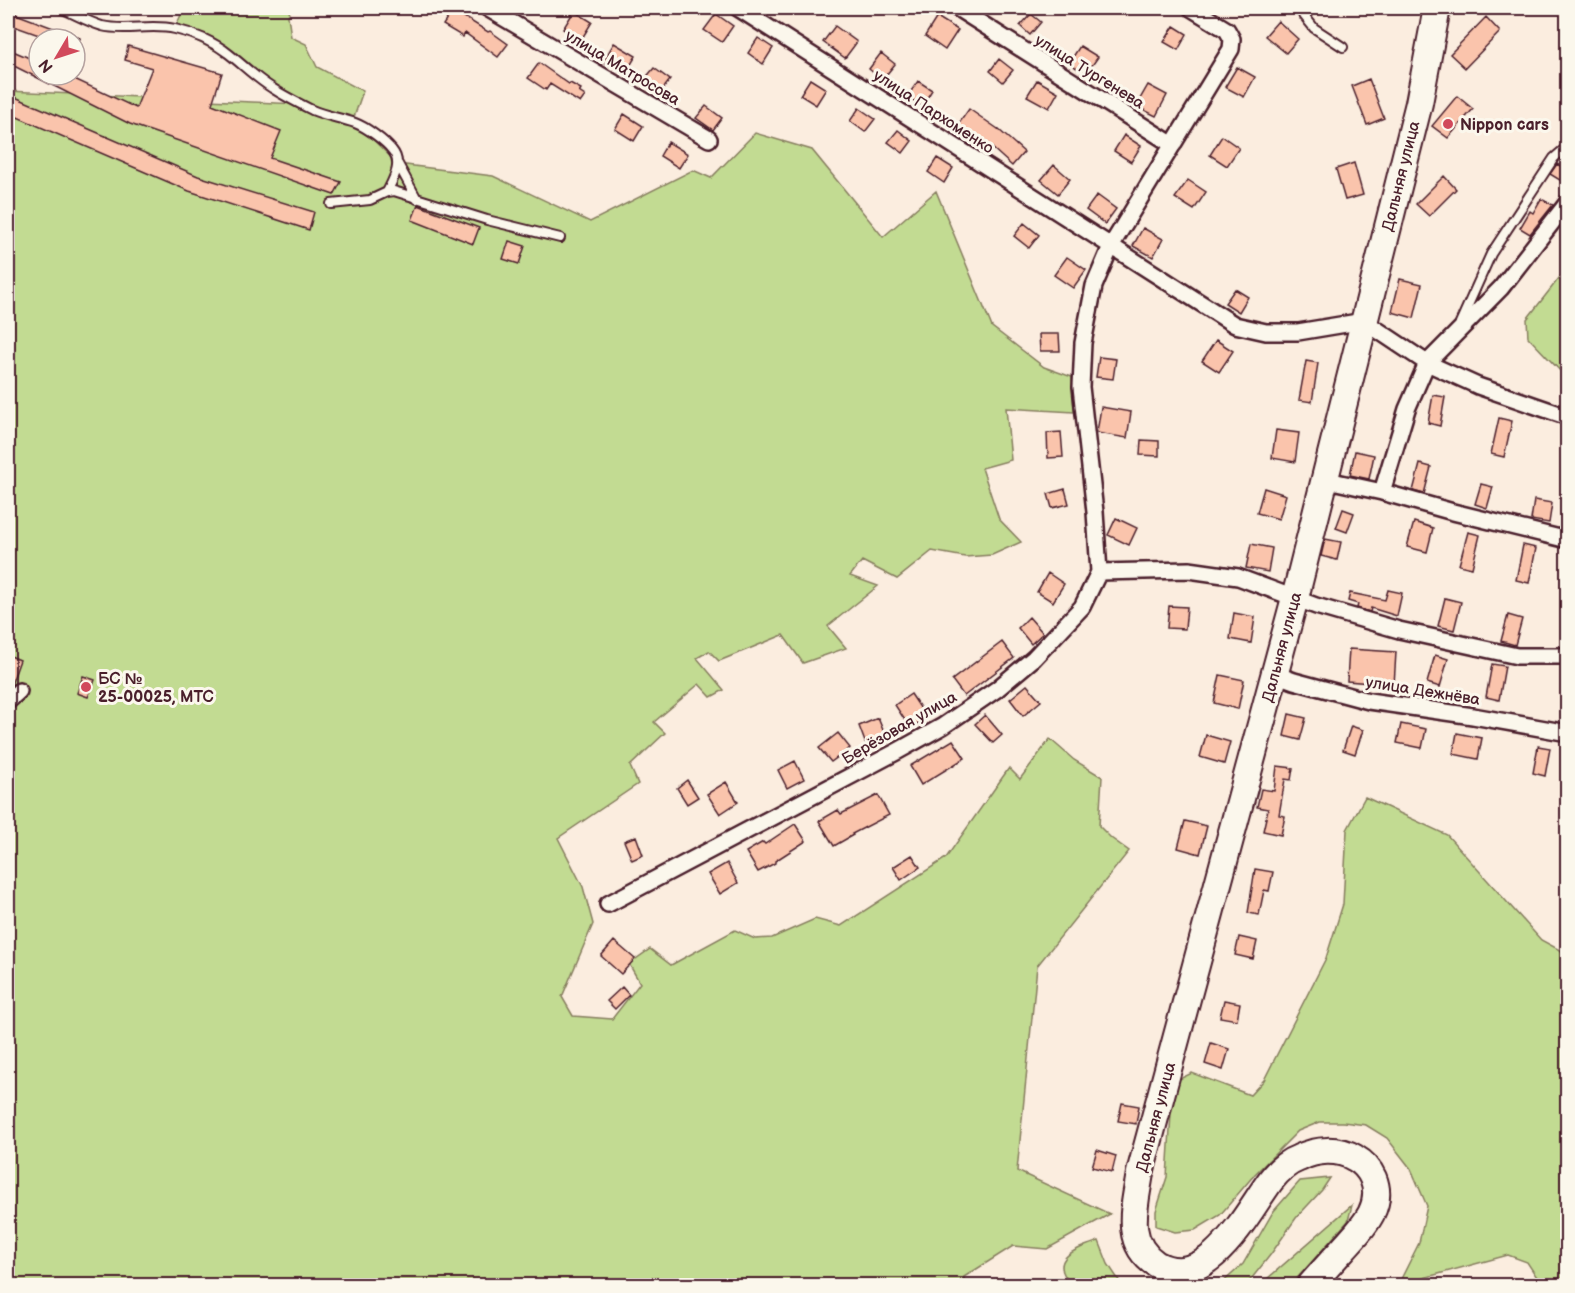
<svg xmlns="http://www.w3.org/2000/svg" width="1575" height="1293" viewBox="0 0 1575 1293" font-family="'Balsamiq Sans',sans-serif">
	<rect width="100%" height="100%" fill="#fbeddf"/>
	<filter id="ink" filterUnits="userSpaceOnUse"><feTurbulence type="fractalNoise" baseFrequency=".0167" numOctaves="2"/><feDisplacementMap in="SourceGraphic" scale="12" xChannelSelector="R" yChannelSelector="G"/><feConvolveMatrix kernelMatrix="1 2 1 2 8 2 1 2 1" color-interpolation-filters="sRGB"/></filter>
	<g filter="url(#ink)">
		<path fill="#c2db92" stroke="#867d5e" stroke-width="1.5" d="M184 8H291L288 16 291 37 306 44 317 67 363 91 353 120 398 164 493 176 590 222 693 170 711 178 755 133 812 150 883 237 936 191 992 327 1044 367 1072 377 1074 412 1006 408 1011 460 982 468 999 519 1021 542 992 555 965 557 932 551 897 579 862 561 850 576 878 586 828 626 846 648 803 663 783 635 719 661 709 651 697 658 724 690 711 697 699 684 654 722 665 733 630 766 638 784 558 838 583 887 593 924 562 997 573 1016 612 1019 640 983 629 964 650 949 671 965 735 930 755 939 772 938 815 919 841 926 946 858 1009 768 1020 779 1050 739 1074 760 1102 777 1099 826 1111 838 1129 851 1037 966 1017 1171 1110 1214 1047 1249 1013 1246 964 1277 965 1285 8 1286V91L298 104 239 63 183 34 173 33Z
			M1567 268V378L1528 337 1527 319Z
			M1365 797 1447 835 1541 940 1567 954V1285H1542L1527 1262 1508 1255 1398 1285 1419 1243 1427 1206 1411 1169 1387 1138 1366 1125 1343 1122H1320L1298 1131 1255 1174 1220 1215 1195 1230 1175 1232 1156 1226V1211L1167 1177 1173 1082 1192 1073 1250 1095 1264 1080 1326 958 1343 904 1347 830Z
			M1330 1178 1322 1190 1296 1218 1271 1254 1248 1283 1245 1285H1220L1243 1264 1273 1212 1300 1181Z
			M1352 1205 1348 1221 1291 1285H1260Z
			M1099 1241 1108 1264 1122 1285H1072C1046 1258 1076 1249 1099 1241Z"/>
		<path fill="#fac4ac" stroke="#4a1f2b" stroke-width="1.5" d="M453 10 488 32 490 31 508 44 498 57 465 33 463 37 443 25Z
			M8 11 80 38V39H50L8 24Z
			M574 11 592 22 581 40 563 29Z
			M716 14 733 26 722 42 704 30Z
			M1031 14 1041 22 1030 35 1020 26Z
			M937 17 958 30 945 50 925 36Z
			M1486 17 1500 32 1465 68 1450 54Z
			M1278 21 1298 39 1286 53 1265 36Z
			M835 26 857 42 845 58 823 42Z
			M1174 26 1187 34 1178 50 1164 42Z
			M758 38 773 48 763 64 748 53Z
			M614 43 636 56 625 74 603 62Z
			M128 46 222 73 212 104 281 131 270 158 341 182 334 195 130 124 8 63V49L39 62V75H66L136 108 152 68 125 60Z
			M1080 46 1098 57 1086 74 1069 63Z
			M881 53 895 64 882 80 869 69Z
			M999 59 1013 70 1003 82 990 71Z
			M539 63 569 84 570 83 581 89 579 92 585 96 580 103 550 84 546 90 528 78Z
			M1237 67 1255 77 1244 97 1225 87Z
			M654 68 670 80 660 93 644 80Z
			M810 79 826 89 816 105 800 95Z
			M1369 79 1384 118 1367 125 1352 86Z
			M1037 80 1058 92 1049 108 1027 96Z
			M918 81 932 90 922 106 907 97Z
			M1148 85 1167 95 1156 116 1136 106Z
			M8 94 198 176 314 212 309 230 189 191 8 113Z
			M1457 96 1473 109 1448 138 1432 126Z
			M706 106 722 118 713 130 696 118Z
			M859 108 875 119 865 132 850 121Z
			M969 109 998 129 1024 152 1012 166 980 137 973 146 953 132Z
			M624 114 643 126 634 141 615 129Z
			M898 130 912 141 903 153 888 142Z
			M1124 135 1141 146 1131 162 1114 151Z
			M1222 136 1239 148 1227 166 1210 155Z
			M668 142 688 154 679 168 660 156Z
			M937 158 953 168 944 183 928 172Z
			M1354 163 1363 195 1345 200 1336 169Z
			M1557 164 1568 170V185L1550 174Z
			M1054 165 1070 179 1058 194 1041 180Z
			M1444 176 1456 189 1429 216 1416 204Z
			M1188 180 1206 192 1194 210 1175 198Z
			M1097 195 1116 209 1105 224 1086 210Z
			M1541 199 1553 205 1530 234 1520 228 1530 211 1533 213Z
			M418 205 479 228 473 244 412 220Z
			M1024 223 1039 235 1029 248 1014 236Z
			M1143 228 1163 239 1153 257 1133 246Z
			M509 241 525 246 519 264 503 259Z
			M1067 257 1086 270 1073 288 1054 275Z
			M1400 279 1422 284 1414 318 1392 312Z
			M1235 289 1248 297 1239 312 1225 303Z
			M1039 334H1059L1060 351H1040Z
			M1216 340 1233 351 1219 372 1202 361Z
			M1099 357 1116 359 1113 379 1096 377Z
			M1306 361 1318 363 1312 402 1299 400Z
			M1433 395 1445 397 1440 426 1428 423Z
			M1101 407 1131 412 1127 438 1097 433Z
			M1499 418 1512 421 1504 457 1491 454Z
			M1276 430 1299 433 1295 462 1272 458Z
			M1061 432 1063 457 1048 458 1047 433Z
			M1141 440 1159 441V456L1140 455Z
			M1355 451 1374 455 1369 479 1350 475Z
			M1420 464 1431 467 1424 494 1413 491Z
			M1481 484 1493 487 1487 508 1475 504Z
			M1264 488 1286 495 1279 519 1257 513Z
			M1065 489 1069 504 1052 508 1048 494Z
			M1534 500 1552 503 1549 523 1531 520Z
			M1343 509 1354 513 1347 532 1336 528Z
			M1116 518 1137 528 1129 545 1108 535Z
			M1414 522 1433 528 1427 552 1407 547Z
			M1468 532 1480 535 1472 568 1459 565Z
			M1325 539 1341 542 1337 560 1321 556Z
			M1251 544 1272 548 1268 572 1246 568Z
			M1523 545 1536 548 1529 583 1516 580Z
			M1048 573 1064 584 1053 602 1037 592Z
			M1388 590 1402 593 1397 616 1371 608 1370 612 1357 608 1358 604 1348 601 1350 593 1385 600Z
			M1445 598 1461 602 1454 630 1438 626Z
			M1169 606 1187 607 1185 629 1167 628Z
			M1234 613 1255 617 1251 643 1230 639Z
			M1508 615 1522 619 1515 645 1501 641Z
			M1029 617 1043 633 1031 644 1018 628Z
			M1002 642 1014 658 964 696 952 680Z
			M1349 649 1396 652 1394 685 1347 681Z
			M8 655 20 660 11 685 8 688Z
			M1435 655 1448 659 1440 687 1427 683Z
			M1492 664 1505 666 1499 700 1486 697Z
			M1220 675 1244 680 1238 709 1214 703Z
			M83 676 95 680 88 697 77 693Z
			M1027 685 1041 701 1023 716 1010 699Z
			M911 694 927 718 910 728 895 705Z
			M1289 714 1306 718 1300 740 1284 736Z
			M985 715 1002 735 993 743 975 724Z
			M878 718 888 742 868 750 859 726Z
			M1401 724 1426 729 1422 748 1397 743Z
			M1351 726 1363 730 1355 754 1343 750Z
			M838 733 850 748 831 762 819 748Z
			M1457 733 1482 738 1478 759 1453 754Z
			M1206 735 1230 742 1224 764 1200 757Z
			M953 740 965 758 921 785 910 766Z
			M1538 746 1550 748 1545 776 1533 773Z
			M795 761 804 779 787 788 778 770Z
			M1277 766 1293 768 1291 780 1285 779 1279 815 1285 816 1281 835 1263 831 1268 809 1257 807 1261 789 1274 791Z
			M687 780 698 797 687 804 677 788Z
			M726 782 738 802 720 814 707 794Z
			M878 795 889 815 852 834 853 835 834 846 819 821 838 810 841 814Z
			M1185 821 1207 826 1200 854 1178 848Z
			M795 824 806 841 775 861V863L758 872 746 852 763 842 765 844Z
			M636 836 643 855 632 860 624 841Z
			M912 855 920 867 901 880 893 867Z
			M727 863 738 883 720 894 708 874Z
			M1255 869 1273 872 1269 891 1264 890 1259 915 1248 913Z
			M1239 937 1257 941 1253 959 1235 955Z
			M614 941 635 959 621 974 601 956Z
			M622 987 629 995 615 1009 607 1001Z
			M1224 1000 1240 1003 1237 1020 1220 1017Z
			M1211 1043 1229 1049 1223 1070 1205 1064Z
			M1122 1103 1139 1106 1136 1124 1118 1121Z
			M1097 1150 1116 1156 1112 1172 1092 1167Z"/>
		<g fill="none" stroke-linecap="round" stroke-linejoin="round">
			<defs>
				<path id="service" d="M60 8C73 13 88 22 102 26 126 32 151 23 175 29 193 33 214 42 229 54 243 65 256 78 272 88 284 96 298 103 312 110 326 116 341 118 355 123 366 127 385 141 392 150 403 163 394 178 387 192
					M1298 8 1314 28 1343 47
					M398 164 417 199
					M331 204 370 200 387 192 394 191 487 220 560 238
					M1460 323 1491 254 1554 158 1568 146"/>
				<path id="minor" d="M487 8 709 139
					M738 8 1235 325 1266 332H1298L1364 321 1427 363 1501 288 1568 202
					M957 8 1173 145
					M1323 479 1382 492 1453 512 1568 540
					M1382 492 1407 409 1427 363 1478 386 1568 417
					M1099 572 1189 570 1238 577 1316 606 1399 630 1517 656H1568
					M1275 674 1294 681 1369 701 1473 716 1568 733
					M8 701 19 691
					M608 904 898 751 943 726 997 689 1034 658 1082 607 1099 572 1095 512 1081 387 1083 343 1094 286 1111 246 1231 49 1232 39 1227 30 1191 8"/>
				<path id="primary" d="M1310 1286C1321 1273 1332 1261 1344 1248 1361 1229 1385 1207 1373 1178 1369 1169 1364 1163 1355 1158 1338 1148 1317 1149 1299 1158 1288 1162 1278 1171 1271 1180 1247 1212 1208 1293 1156 1264 1123 1242 1135 1206 1140 1173L1295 598 1419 103 1437 8"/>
			</defs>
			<use href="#service" stroke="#4a1f2b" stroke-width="12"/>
			<use href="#minor" stroke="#4a1f2b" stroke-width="20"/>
			<use href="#primary" stroke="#4a1f2b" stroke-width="30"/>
			<use href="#service" stroke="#fbf7ec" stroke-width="8"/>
			<use href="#minor" stroke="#fbf7ec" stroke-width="15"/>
			<use href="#primary" stroke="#fbf7ec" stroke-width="26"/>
		</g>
	</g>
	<g fill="#d1495b" stroke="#fbf7ec" stroke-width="2">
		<circle cx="1448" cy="124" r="6"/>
		<circle cx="86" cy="687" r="6"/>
	</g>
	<g text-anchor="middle" stroke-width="6" stroke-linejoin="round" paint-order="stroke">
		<g font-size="16" fill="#4a1f2b" stroke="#fbf7ec">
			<text transform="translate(623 67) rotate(31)" y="6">улица Матросова</text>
			<text transform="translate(1090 71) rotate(32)" y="6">улица Тургенева</text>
			<text transform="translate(934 111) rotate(33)" y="6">улица Пархоменко</text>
			<text transform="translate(1400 176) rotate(-76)" y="6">Дальняя улица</text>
			<text transform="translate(1281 647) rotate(-75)" y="6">Дальняя улица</text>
			<text transform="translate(1423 690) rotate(9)" y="6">улица Дежнёва</text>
			<text transform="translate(899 727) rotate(-30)" y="6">Берёзовая улица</text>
			<text transform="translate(1155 1117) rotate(-75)" y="6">Дальняя улица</text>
		</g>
		<g font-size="16" font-weight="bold" fill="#4a1f2b" stroke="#fbf7ec" text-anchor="start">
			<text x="1460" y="130">Nippon cars</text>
			<text x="98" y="684">БС №<tspan x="98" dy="18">25-00025, МТС</tspan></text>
		</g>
	</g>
	<rect width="1575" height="1293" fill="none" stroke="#fbf7ec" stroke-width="30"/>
	<rect x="15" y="15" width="1545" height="1263" fill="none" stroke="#4a1f2b" stroke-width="2" filter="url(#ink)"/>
	<g transform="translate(57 57) rotate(231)"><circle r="28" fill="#fbf7ec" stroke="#b4a19f" stroke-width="1.5"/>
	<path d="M0-4.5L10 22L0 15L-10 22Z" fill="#d1495b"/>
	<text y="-9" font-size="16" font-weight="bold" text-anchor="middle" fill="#4a1f2b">N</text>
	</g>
</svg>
